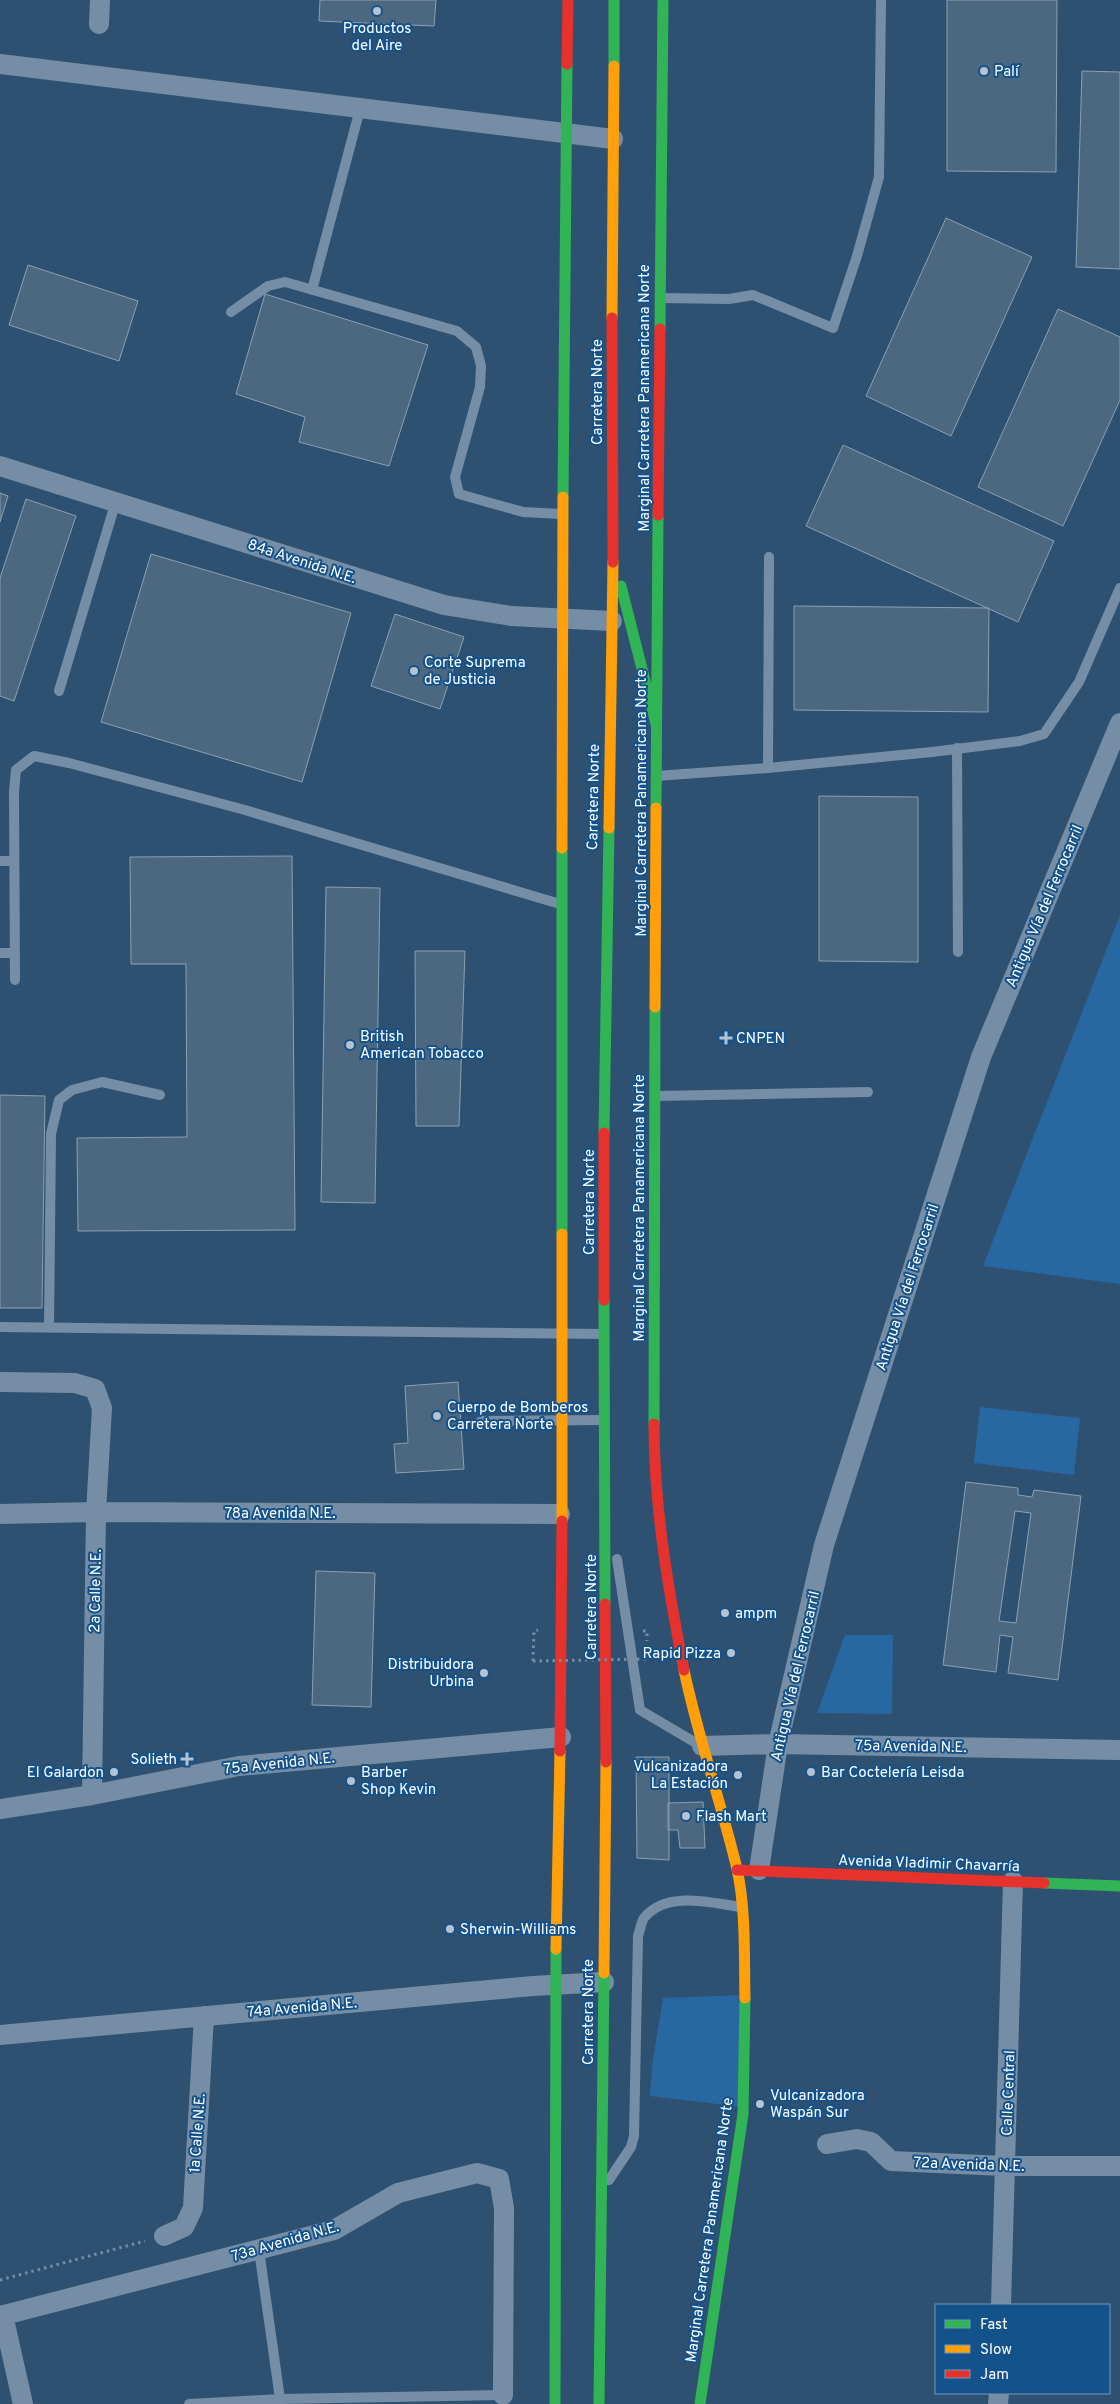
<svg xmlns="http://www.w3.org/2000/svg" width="1120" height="2404" viewBox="0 0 1120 2404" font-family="Overpass,sans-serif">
	<rect width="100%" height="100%" fill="#2f5171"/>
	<path fill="#2768a3" d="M1120 915V1284L983 1266Z
		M980 1407 1080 1418 1074 1475 974 1463Z
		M845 1635H893L892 1714 817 1713Z
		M745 1995 743 2107 650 2096 652 2067 663 1998Z"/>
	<path fill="#4c6881" stroke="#8ba0b3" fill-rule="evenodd" d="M320 0H436L434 26 319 21Z
		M947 0H1057L1056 172 947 171Z
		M1082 71 1120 72V269L1076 267Z
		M946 218 1032 257 951 436 866 396Z
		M28 265 138 301 119 361 9 325Z
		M265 294 428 345 389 466 299 442 305 417 236 394Z
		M1058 309 1120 337V400L1063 526 978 487Z
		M843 445 1054 541 1018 622 806 526Z
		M0 493 8 496 0 522Z
		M26 499 76 516 14 701 0 696V578Z
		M151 554 351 613 302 782 101 722Z
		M794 606 989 608 988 712 794 710Z
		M395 614 464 637 440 709 371 686Z
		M819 796 918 797V962L819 961Z
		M292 856 295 1230 78 1231 77 1138 187 1137 186 964H131L130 857Z
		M326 887 380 888 375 1203 321 1202Z
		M415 951H465L459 1126H416Z
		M0 1095 45 1096 42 1308H0Z
		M458 1382 464 1469 396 1473 394 1444 408 1443 405 1386Z
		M966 1482 1018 1488V1495L1032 1497 1034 1490 1081 1496 1058 1680 1008 1673 1013 1637 1000 1635 996 1672 943 1665ZM1015 1511 1031 1513 1016 1623 999 1621Z
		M316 1571 375 1573 371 1707 312 1705Z
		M636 1757H669V1860L637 1858Z
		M703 1802 705 1848H680L678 1830H668V1803Z"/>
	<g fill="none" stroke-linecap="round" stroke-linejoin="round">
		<path stroke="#768ea5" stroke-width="3" stroke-dasharray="2.5 4" stroke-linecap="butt" d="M643 1631H647V1641
			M533 1661 534 1631 538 1630
			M0 2280 145 2241"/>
		<path stroke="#768ea5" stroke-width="10" d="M312 290 360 109
			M661 298 729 299 753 295 833 328 857 256 879 177 881 0
			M231 312 268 286 285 282 457 331 476 347 481 366 480 387 455 477 459 494 523 512 561 514
			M59 691 116 501
			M957 748 958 952
			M768 768 769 557
			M656 776 768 768 932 752 1020 741 1044 734 1079 682 1120 588
			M0 861H14
			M0 953H15
			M15 980 14 792 16 770 34 756 69 763 245 810 560 904
			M656 1096 868 1092
			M0 1327 604 1334
			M49 1328 51 1134 59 1100 72 1090 102 1082 160 1095
			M481 1421 603 1420
			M617 1559 640 1710 696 1743
			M609 2180 631 2147 634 2136 638 1936C640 1931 641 1922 644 1918 666 1890 711 1903 741 1907
			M259 2250 280 2399
			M189 2404 280 2399 503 2395"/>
		<path stroke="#768ea5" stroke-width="20" d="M99 24 100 0
			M0 64 613 139
			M0 466 444 605 511 616 612 621
			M0 1382 75 1383 95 1389 102 1408 96 1512 92 1795
			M0 1514 96 1512 560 1514
			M702 1746 778 1744 1120 1750
			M0 1809 92 1795 239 1766 561 1737
			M759 1870 778 1744 824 1545 981 1057 1120 723
			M0 2035 533 1986 604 1982
			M827 2144 857 2139 871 2142 891 2161 1005 2166H1120
			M164 2236 184 2227 193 2208 204 2016
			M1001 2305 1013 1881
			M3 2315 23 2404
			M0 2316 334 2230 398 2193 477 2173 499 2179 504 2208 503 2395
			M998 2404 999 2393"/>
		<path stroke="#30b455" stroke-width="11" d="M614 66V0
			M660 329 663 0
			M563 497 567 64
			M621 586 656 724
			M656 808 658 515
			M562 848V1234
			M604 1133 609 828
			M604 1300 605 1604
			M654 1424 655 1007
			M1044 1883 1120 1886
			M555 2404 556 1949
			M599 2404 604 1973
			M700 2404 743 2114 745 1998"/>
		<path stroke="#ff9f0a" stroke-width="11" d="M612 318 614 66
			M609 828 613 562
			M562 848 563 497
			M655 1007 656 808
			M562 1234V1521
			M684 1670C698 1737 721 1802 737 1869 746 1910 744 1956 745 1998
			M556 1949 560 1751
			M604 1973 606 1762"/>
		<path stroke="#e5322d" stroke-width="11" d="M567 64 568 0
			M612 318 613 562
			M658 515 660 329
			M604 1133V1300
			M654 1424C654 1507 668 1588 684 1670
			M605 1604 606 1762
			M560 1751 562 1521
			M737 1870 1044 1883"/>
		<path stroke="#768ea5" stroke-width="3" stroke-dasharray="2.5 4" stroke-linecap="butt" d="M533 1661 647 1659"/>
	</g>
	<g fill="#b6c2cd" stroke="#14528c" stroke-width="2">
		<circle cx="377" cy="11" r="5"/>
		<circle cx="984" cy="71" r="5"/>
		<circle cx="414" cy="671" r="5"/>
		<path d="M723.5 1030.5h5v5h5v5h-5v5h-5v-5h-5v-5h5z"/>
		<circle cx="350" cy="1045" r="5"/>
		<circle cx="437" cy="1416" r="5"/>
		<circle cx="725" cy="1613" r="5"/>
		<circle cx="731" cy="1653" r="5"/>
		<circle cx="484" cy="1673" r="5"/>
		<path d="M184.5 1751.5h5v5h5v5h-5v5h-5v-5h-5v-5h5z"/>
		<circle cx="114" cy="1772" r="5"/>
		<circle cx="811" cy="1772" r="5"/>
		<circle cx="738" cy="1775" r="5"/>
		<circle cx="351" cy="1781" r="5"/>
		<circle cx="686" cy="1816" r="5"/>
		<circle cx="450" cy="1929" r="5"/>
		<circle cx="760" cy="2104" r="5"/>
	</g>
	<g text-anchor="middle" stroke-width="4" stroke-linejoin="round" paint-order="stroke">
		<g font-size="15" fill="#fff" stroke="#14528c" text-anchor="start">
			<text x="377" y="33" text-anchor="middle">Productos<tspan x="377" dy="17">del Aire</tspan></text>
			<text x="994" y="76">Palí</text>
			<text x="424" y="667">Corte Suprema<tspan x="424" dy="17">de Justicia</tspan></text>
			<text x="360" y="1041">British<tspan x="360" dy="17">American Tobacco</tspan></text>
			<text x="736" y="1043">CNPEN</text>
			<text x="447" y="1412">Cuerpo de Bomberos<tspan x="447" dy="17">Carretera Norte</tspan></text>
			<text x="735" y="1618">ampm</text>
			<text x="721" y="1658" text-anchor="end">Rapid Pizza</text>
			<text x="474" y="1669" text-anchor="end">Distribuidora<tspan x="474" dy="17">Urbina</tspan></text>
			<text x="177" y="1764" text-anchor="end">Solieth</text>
			<text x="728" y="1771" text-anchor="end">Vulcanizadora<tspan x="728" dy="17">La Estación</tspan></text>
			<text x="104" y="1777" text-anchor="end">El Galardon</text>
			<text x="361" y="1777">Barber<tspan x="361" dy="17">Shop Kevin</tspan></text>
			<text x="821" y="1777">Bar Coctelería Leisda</text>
			<text x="696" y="1821">Flash Mart</text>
			<text x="460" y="1934">Sherwin-Williams</text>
			<text x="770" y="2100">Vulcanizadora<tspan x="770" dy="17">Waspán Sur</tspan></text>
		</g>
		<g font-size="15" fill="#fff" stroke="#14528c">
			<text transform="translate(597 392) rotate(-90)" y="5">Carretera Norte</text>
			<text transform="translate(644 398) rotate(-90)" y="5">Marginal Carretera Panamericana Norte</text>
			<text transform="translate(302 561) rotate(18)" y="5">84a Avenida N.E.</text>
			<text transform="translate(593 797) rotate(-89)" y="5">Carretera Norte</text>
			<text transform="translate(641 803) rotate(-90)" y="5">Marginal Carretera Panamericana Norte</text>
			<text transform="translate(1044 906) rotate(-67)" y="5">Antigua Vía del Ferrocarril</text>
			<text transform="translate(589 1202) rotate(-90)" y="5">Carretera Norte</text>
			<text transform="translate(639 1208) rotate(-90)" y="5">Marginal Carretera Panamericana Norte</text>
			<text transform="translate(907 1287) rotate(-72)" y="5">Antigua Vía del Ferrocarril</text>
			<text x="280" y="1518">78a Avenida N.E.</text>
			<text transform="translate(95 1591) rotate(-89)" y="5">2a Calle N.E.</text>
			<text transform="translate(591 1607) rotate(-90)" y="5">Carretera Norte</text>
			<text transform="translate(795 1676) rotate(-77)" y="5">Antigua Vía del Ferrocarril</text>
			<text transform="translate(911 1746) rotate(1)" y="5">75a Avenida N.E.</text>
			<text transform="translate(279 1763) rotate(-6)" y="5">75a Avenida N.E.</text>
			<text transform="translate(929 1863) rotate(2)" y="5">Avenida Vladimir Chavarría</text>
			<text transform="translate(302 2007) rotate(-5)" y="5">74a Avenida N.E.</text>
			<text transform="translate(588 2012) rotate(-90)" y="5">Carretera Norte</text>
			<text transform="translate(1008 2093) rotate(-88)" y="5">Calle Central</text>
			<text transform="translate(197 2133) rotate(-86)" y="5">1a Calle N.E.</text>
			<text transform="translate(969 2164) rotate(2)" y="5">72a Avenida N.E.</text>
			<text transform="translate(709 2230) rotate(-82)" y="5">Marginal Carretera Panamericana Norte</text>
			<text transform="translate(285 2241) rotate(-16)" y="5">73a Avenida N.E.</text>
		</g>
	</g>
	<rect x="935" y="2304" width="175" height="90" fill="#14528c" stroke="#7297ba"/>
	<rect x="945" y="2320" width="25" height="8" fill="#30b455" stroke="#7297ba"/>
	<text x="980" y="2329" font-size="15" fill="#ffffff">Fast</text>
	<rect x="945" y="2345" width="25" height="8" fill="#ff9f0a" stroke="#7297ba"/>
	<text x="980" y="2354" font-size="15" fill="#ffffff">Slow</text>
	<rect x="945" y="2370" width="25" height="8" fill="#e5322d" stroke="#7297ba"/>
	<text x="980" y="2379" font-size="15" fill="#ffffff">Jam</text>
</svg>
